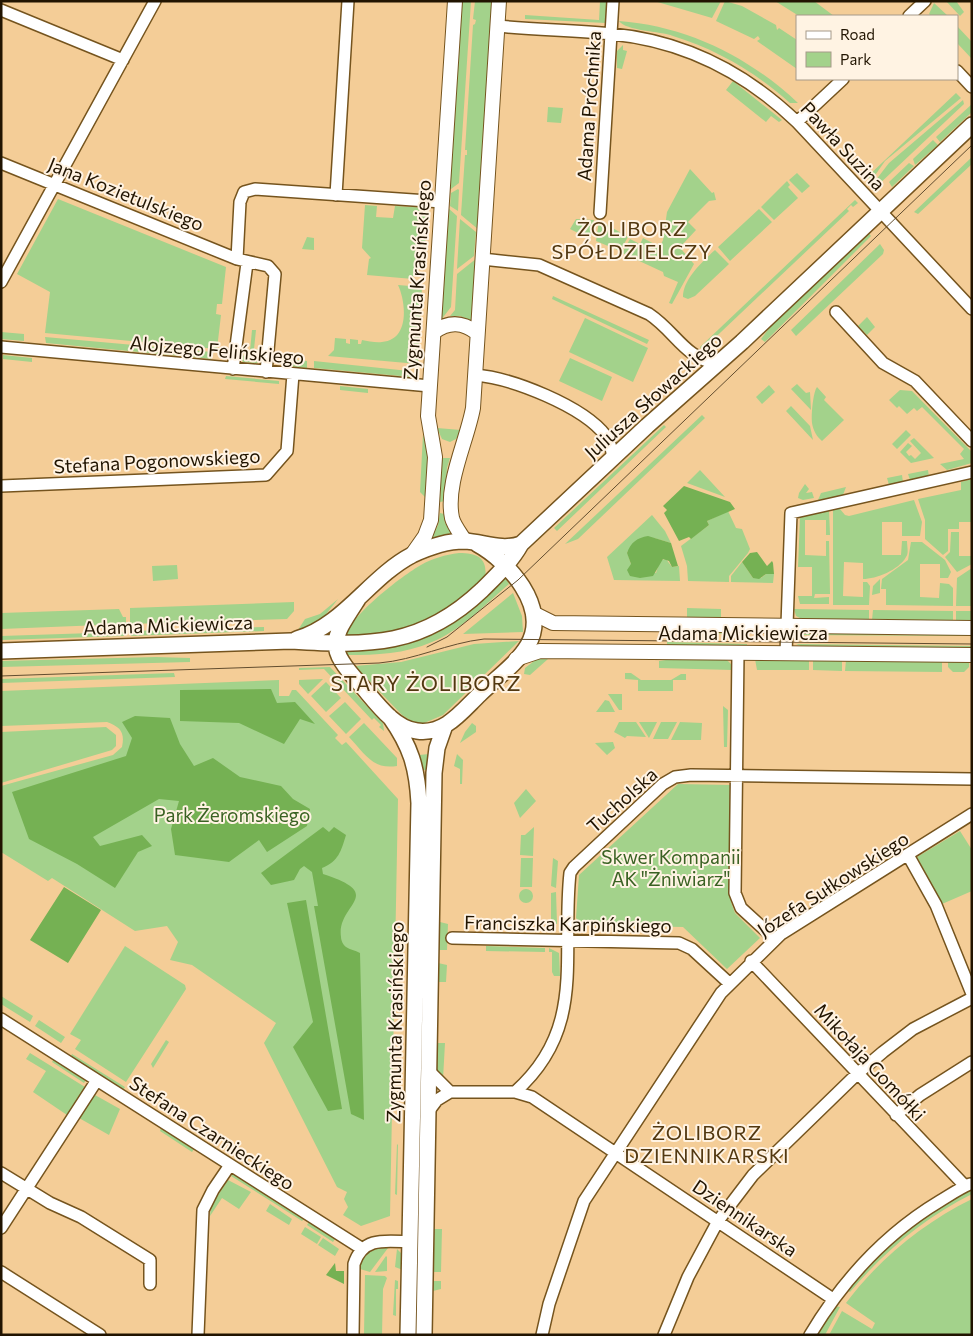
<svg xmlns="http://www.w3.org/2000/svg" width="973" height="1336" viewBox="0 0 973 1336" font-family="Commissioner,sans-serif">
	<rect width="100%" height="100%" fill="#f4cd97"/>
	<path fill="#a3d28b" d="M460 1H471L459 183 451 189H449Z
		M475 1H494L479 230 461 215 465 155H467V150H465L473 25 475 24 476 20 473 19Z
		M600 1H607L606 23 525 19V15L599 20Z
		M654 1H721L712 18Z
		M725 1 742 6 776 25 777 30 779 28 797 40V69L757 41 760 39 758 36 754 39 716 21Z
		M775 1H814L834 16H799Z
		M946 1H956L964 12 960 16Z
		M934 3 948 16H931L929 14Z
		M619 21C687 26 749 57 798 103H790C755 72 718 50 673 36 660 31 626 31 619 21Z
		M957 26 972 42V59L957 43Z
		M623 45V50L627 51 622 69 617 68V51Z
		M733 81 782 120 779 122 771 116 766 122 726 90Z
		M956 93 961 98 885 161 871 181 867 177Z
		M963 100 964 104 876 187 872 185 889 163Z
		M972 104 971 113 940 142 936 137Z
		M548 107 563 108 561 123 547 122Z
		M933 140 938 145 915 165 913 159Z
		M972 157V164L918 214 914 212Z
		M909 163 914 166 892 187 889 182Z
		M690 169 712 193 714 192 716 200 709 201 688 222 696 230 683 244 682 250 694 264 672 304 669 303 678 282 664 276 663 272 622 253 630 239 640 244 643 238 660 247 663 240 667 212Z
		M797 173 810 186 802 193 789 180Z
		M787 181 790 185 788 187 798 198 774 220 761 207Z
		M458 189 459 190 458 211 450 206 451 193Z
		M58 199 226 267 222 304H217L216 314 221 315 217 349 45 333 50 292 17 274Z
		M855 200 858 203 853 207 851 205 847 209 849 211 702 350 700 347Z
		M365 205 377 206 376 217 393 218 395 206 428 208 423 269H414L413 279 367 275 369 259 371 258 362 248Z
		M447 207 457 216 451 307 441 320Z
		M759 209 772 222 730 261 718 247Z
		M460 219 476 232 474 256 457 269Z
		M576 219 594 220 590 239 570 229Z
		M599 220 628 237 620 251 596 241Z
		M868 232 871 236 765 342 761 339 770 327Z
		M307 237 314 238V250L302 249Z
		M880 244 884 250 883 254 796 336 791 330Z
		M715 250 729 264 695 296 688 299 683 297C683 279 703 261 715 250Z
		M477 258 473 321 460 316H450L455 310 457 274Z
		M398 285 422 287 418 364 328 356 334 350 335 338 346 339V343L350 344V339L358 340V344H361L362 340C368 341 376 343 382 342 410 340 406 302 398 285Z
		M553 296 649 340 647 344 552 299Z
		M867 317 875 327 867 335 858 326Z
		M585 318 648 348 633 382 569 352Z
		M252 330H256L254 349 262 350V353L250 351Z
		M1 332 24 334V341L1 339Z
		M45 337 212 352 211 359 46 343Z
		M3 355 32 358V362L3 359Z
		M239 355 262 358 257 363 243 362Z
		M570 358 612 377 602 401 559 381Z
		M290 359 307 361V368L288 366Z
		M314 361 409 371 411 377 314 368Z
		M226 376 279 381V384L225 379Z
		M797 384 806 393 810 392 811 410 791 389Z
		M769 385 775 392 762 404 756 397Z
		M340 386 368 389V393L340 390Z
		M817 387 826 397 824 400 844 420 822 441C817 437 813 430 812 423 811 416 813 392 817 387Z
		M900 390 912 391 972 452V463L947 470 940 464 964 459 960 454 964 449 922 407 917 411 914 408 907 414 899 406 897 408 889 400Z
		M791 406 810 426 813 440 786 411Z
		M702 415 705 418 578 539 565 544Z
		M664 425 666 427 557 531 554 528Z
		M437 428 461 430 456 439 450 442 442 439Z
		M906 430 911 435 897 449 892 444Z
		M423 434 429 457 427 499 420 492Z
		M914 438 934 458 911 463 900 452 908 443 912 446 906 452 909 456 911 455 915 459 921 453 910 441Z
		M442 458H450L447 468 445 501 440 502Z
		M700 470 725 497 687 483Z
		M928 470 929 477 910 480 908 474Z
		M902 475 903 482 889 485 887 478Z
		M972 479V522H959V529H948V551L943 555 925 539V520L918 499 961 490V482Z
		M805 484 809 489 806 493 812 492 814 498 803 500 798 498 799 493Z
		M846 487 843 495 818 500 821 493Z
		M914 500 922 522 920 536H902V522H882V555H901L902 541H907C907 547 909 553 906 557 899 570 876 579 863 579V563L844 562 843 596 863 597V582H867L870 586 869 605H833V509H840L845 515 849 516Z
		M829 510 830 535H826V520H805V555L826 556V541H829L830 594H815L814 598 829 597V604H800L798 596H812V567H798L800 517Z
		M728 511 736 528 742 529 750 549 748 553 729 576V582L688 581 687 566 681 546 709 525 707 521Z
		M440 513 444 514 445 523 451 533 431 539 438 525Z
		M652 515 665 531 671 543 654 538 627 552 631 564 656 573 660 560 666 559 672 567 679 566 680 581 614 580 607 557Z
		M951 532H959V556H972V564L957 572 945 557 950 552Z
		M911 542H922L945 560 951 572 948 578H940V564H920V597L939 598 940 583 949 584 953 588V606L886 605V589H881L882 579 908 560Z
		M459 553C479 553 488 559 485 579L437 618 392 633 346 637C348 617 403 575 421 565 433 558 445 555 459 553Z
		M742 562 753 578H761L766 574H774L773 583 731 582V576Z
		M177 565 178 579 153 581 152 566Z
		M972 568V606H956L957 578Z
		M505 577 509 584C486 604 460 631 432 642 405 654 376 655 348 655L346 650 387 646Z
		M880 579V593L872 595 873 586Z
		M513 593 522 616 523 632 463 634Z
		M338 599 320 622 298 630 305 619 320 614Z
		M294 602V611L287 619 130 624V608Z
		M687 608 721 609V620L687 617Z
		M119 609 123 617H126V624L1 629V613Z
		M794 609 869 610V620L802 619 796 616Z
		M873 610 953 611V621L872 620Z
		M956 611H972V621H956Z
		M264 627V631L131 636V631Z
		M668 630 747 632V634L668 633Z
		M124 632V636L1 640V636Z
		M793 633 972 634V636L793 635Z
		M519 641 443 715 422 724 413 722 402 715 355 666 401 662 474 644Z
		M667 642 747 644V646L667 647Z
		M796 644 972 646V648L801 646Z
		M547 656 548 659 530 675 524 674 525 668 538 658Z
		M156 657 190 658V662L1 667V661Z
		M673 659H726L731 664 732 670 659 668V661Z
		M755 659 809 660V670H757Z
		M813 660H842V671L813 670Z
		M846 660 942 661V672L845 671Z
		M948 661H969V667L964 672H953L948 667Z
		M330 667 383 723 384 731 379 727 381 725 374 718 372 720 324 669 299 670V668Z
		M174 673 175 677 1 683V679Z
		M625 673H631L641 680H671L681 674H686V680H673V691H638V680L625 679Z
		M323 679 308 694 299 684V680Z
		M279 680V696H289L292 690H296L338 735 335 738 342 745 346 742 398 799 390 1216 361 1226 343 1215 348 1207 344 1199 347 1192 337 1187 264 1043 276 1023 192 965 170 960 178 942 167 926 135 931 52 878 48 881 1 852V786L113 755 122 747C125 733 121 727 107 722L1 726V691Z
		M326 682 341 698 326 712 311 696Z
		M608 694H622V710H619Z
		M605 700 609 701 615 712H596Z
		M345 702 361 719 346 734 329 716Z
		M723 706 728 710 727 747H724Z
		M619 722H636L646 737 627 736 625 738 614 732Z
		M639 722H657L649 738Z
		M661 722H677L668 739H653Z
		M680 722 702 723 701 740H671Z
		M364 723 397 758V766C373 770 365 754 349 737Z
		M472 723 476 726V732L460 743 465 732Z
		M106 727 116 735V746L112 750 1 783V732Z
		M613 742 615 748 607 755 595 743Z
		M429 754 428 770H423L419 755Z
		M457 754 463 760 462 784H460V769L454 766Z
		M678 784 731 785V902L735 913 760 938 727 969 683 927 582 925 576 918 579 875Z
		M526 789 536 801 520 818 514 803Z
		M534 827 533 856 520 855 521 835H525Z
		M960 831 972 850V891L942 904 917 857Z
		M521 858H533L532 887H520Z
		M553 858 558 861 556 888 551 886Z
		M519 896a7 7 0 1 1 14 0a7 7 0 1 1-14 0Z
		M556 892 557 924H551V893Z
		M440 922 448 924 447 950H439Z
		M399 936H402L400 973 399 971Z
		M125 946 185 985 186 989 126 1082 75 1049 81 1040 70 1034Z
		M486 946 545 948V952L486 951Z
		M549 948 559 953 560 976H554L552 972V952H549Z
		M438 963 447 965 446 982H438Z
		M1 996 33 1016 30 1022 1 1004Z
		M39 1020 65 1037 61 1043 35 1026Z
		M166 1040 169 1042 153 1068 151 1064Z
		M437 1043H445L443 1079 436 1070Z
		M30 1053 85 1087 67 1115 33 1092 46 1071 26 1059Z
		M72 1054 125 1087 123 1090 71 1056Z
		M54 1059 86 1080 84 1083 52 1062Z
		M95 1095 120 1109 109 1135 79 1118Z
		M161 1128 194 1149 192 1152 160 1131Z
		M397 1144 398 1145 397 1195 395 1194Z
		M233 1174 304 1219 302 1221 231 1176Z
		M228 1180 251 1192 239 1209 222 1198 210 1216 211 1206Z
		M972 1189V1194C924 1218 885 1251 850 1292L846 1289 888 1244 935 1209Z
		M972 1199V1335H829L842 1311 872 1329 875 1323 846 1303C879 1259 923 1223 972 1199Z
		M270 1204 292 1219 289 1225 266 1211Z
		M309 1222 335 1239 333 1242 307 1225Z
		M305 1227 321 1237 317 1244 301 1234Z
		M432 1229H442L441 1272H432Z
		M323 1238 339 1249 335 1256 318 1245Z
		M388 1248 370 1272 360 1269C362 1254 373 1247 388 1248Z
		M397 1249 403 1255V1270L395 1267Z
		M387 1257V1271L375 1272 386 1256Z
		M365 1275 385 1276 387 1278 383 1289 382 1335H364Z
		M395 1280 398 1281V1289H396V1316L393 1315Z
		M431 1281H441V1289L433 1291 432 1335H430Z
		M834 1306 840 1307 825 1335H816Z"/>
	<path fill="#75b153" d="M684 486 730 502 735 509 707 521 709 525 691 539 689 537 679 541 664 513 667 510 663 506Z
		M648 536 671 543 678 566 672 567 669 561 663 559 653 576 640 578 630 576 627 570 631 564 627 553C631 542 637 538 648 536Z
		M757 552 767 566 772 561 773 563 774 574H766L759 579 753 578 742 562 750 553Z
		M271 689 277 703 295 702 315 724 300 719 284 744 239 723 180 721V690Z
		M135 716 170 718 180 744 194 766 213 758 240 777 281 786 293 799 310 809 307 826 267 852 259 840 229 862 175 855 171 829 179 801 159 799 93 837 100 846 142 835 152 846 138 852 115 888 77 864 29 839 12 792 126 756 132 738 122 722Z
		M323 827 329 832 334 827 346 835C341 851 339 861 322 868L323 874C388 895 336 904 341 937 341 940 343 945 346 947 350 950 355 950 360 953L364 1120 351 1114 314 906H318L312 872 304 866 300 869 294 880 271 885 261 873Z
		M64 887 101 910 68 963 30 940Z
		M306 900 342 1109 328 1111 293 1047 313 1022 287 903Z
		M335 1263 336 1271H344V1284L326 1275Z"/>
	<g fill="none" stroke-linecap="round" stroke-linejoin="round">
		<defs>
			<path id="minor" d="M1 10 123 60
				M909 16 925 1
				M498 26C536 30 574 30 612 34 684 41 745 72 797 122L972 309
				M957 71 972 87
				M797 122 843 79
				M1 163 237 259
				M336 195 348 1
				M600 213 613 1
				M482 259 539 265 649 314C676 332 684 358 718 364
				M1 282 155 1
				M836 312 883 363 915 381 972 441
				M1 347 430 386
				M233 369 247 263
				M266 372 275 274 268 266 237 259 240 202 244 192 255 189 442 202
				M475 375C512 378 583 406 606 436 611 442 611 450 613 457
				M1 486 266 475 287 451 293 374
				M738 653 735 893 741 908 775 939
				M786 653 791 513 972 472
				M908 855 936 905 972 994
				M452 938 679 943 692 949 729 983
				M751 961 965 1186
				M1 1019 361 1248
				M429 1071 450 1092
				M515 1092C587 1028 561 957 570 873L574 867 663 784 675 777 691 775 972 779
				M428 1112 437 1100 450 1092H515L532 1097 833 1299
				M896 1115 920 1095 972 1062
				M1 1173 50 1203 81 1217 150 1260V1284
				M1 1228 97 1080
				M1 1272 100 1335
				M198 1335 203 1210 213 1190 230 1165
				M353 1335 354 1264C363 1236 386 1241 411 1242
				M542 1335 549 1304 584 1201 721 993 781 934 972 814
				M664 1335 688 1277 718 1221 753 1175 857 1074 883 1052 913 1029 972 998
				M810 1335C843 1280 885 1234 940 1201 950 1195 960 1188 970 1184"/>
			<path id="tertiary" d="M434 332C449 321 463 322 477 333
				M465 541C461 534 454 526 452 518 445 484 467 441 473 408L499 1
				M411 556 425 536 431 520 435 457 428 416 455 1
				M533 613 553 623 972 628
				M516 659 540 651 972 655"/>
			<path id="secondary" d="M358 599C332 639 325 646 360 684 375 701 393 728 417 731 445 735 462 711 480 694 495 679 517 664 528 645 550 607 508 561 477 544
				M297 639C344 625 370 577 412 555 427 548 447 541 464 541 484 542 501 551 521 544
				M1 651 291 641C370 646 422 647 482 590 497 575 511 562 521 544L647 426 742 342 972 125
				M390 717C411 747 417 767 419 803L408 1335
				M424 1335 434 773 437 748 444 728"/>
		</defs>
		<use href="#minor" stroke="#75541e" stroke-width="14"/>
		<use href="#tertiary" stroke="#75541e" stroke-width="16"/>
		<use href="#secondary" stroke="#75541e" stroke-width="18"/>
		<use href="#minor" stroke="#fff" stroke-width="11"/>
		<use href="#tertiary" stroke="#fff" stroke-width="14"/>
		<use href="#secondary" stroke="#fff" stroke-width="15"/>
		<path stroke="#624d2f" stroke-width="1" d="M427 647 447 637 518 580 972 145
			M1 676 379 663C415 660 448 643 484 639L972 644"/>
	</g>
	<g text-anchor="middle" stroke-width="4" stroke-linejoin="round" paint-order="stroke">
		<g font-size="19" fill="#211401" stroke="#fff3e3">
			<text transform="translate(589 106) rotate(-86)" y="7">Adama Próchnika</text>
			<text transform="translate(843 146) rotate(47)" y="7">Pawła Suzina</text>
			<text transform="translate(126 194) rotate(22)" y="7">Jana Kozietulskiego</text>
			<text transform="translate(417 280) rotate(-86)" y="7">Zygmunta Krasińskiego</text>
			<text transform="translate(217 350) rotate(5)" y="7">Alojzego Felińskiego</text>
			<text transform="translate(653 396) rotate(-42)" y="7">Juliusza Słowackiego</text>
			<text transform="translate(157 461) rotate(-3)" y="7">Stefana Pogonowskiego</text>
			<text transform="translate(168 625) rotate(-2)" y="7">Adama Mickiewicza</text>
			<text x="743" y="640">Adama Mickiewicza</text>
			<text transform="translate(622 800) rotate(-42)" y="7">Tucholska</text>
			<text transform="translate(833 884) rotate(-33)" y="7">Józefa Sułkowskiego</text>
			<text transform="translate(568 924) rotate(1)" y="7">Franciszka Karpińskiego</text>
			<text transform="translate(395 1022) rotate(-89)" y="7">Zygmunta Krasińskiego</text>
			<text transform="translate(870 1062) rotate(47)" y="7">Mikołaja Gomółki</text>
			<text transform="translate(212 1133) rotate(33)" y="7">Stefana Czarnieckiego</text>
			<text transform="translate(745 1218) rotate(34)" y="7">Dziennikarska</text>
		</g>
		<g font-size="19" fill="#3a6223" stroke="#fff3e3">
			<text x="232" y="822">Park Żeromskiego</text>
			<text x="671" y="864">Skwer Kompanii<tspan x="671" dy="22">AK "Żniwiarz"</tspan></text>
		</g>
		<g font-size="20" letter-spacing="1" fill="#523810" stroke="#fff3e3">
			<text x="632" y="236">ŻOLIBORZ<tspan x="632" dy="23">SPÓŁDZIELCZY</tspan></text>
			<text x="707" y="1140">ŻOLIBORZ<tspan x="707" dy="23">DZIENNIKARSKI</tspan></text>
		</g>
		<g font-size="21" letter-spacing="1" fill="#523810" stroke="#fff3e3">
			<text x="426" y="691">STARY ŻOLIBORZ</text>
		</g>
	</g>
	<rect width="973" height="1336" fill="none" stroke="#211401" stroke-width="5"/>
	<rect x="796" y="15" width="162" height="65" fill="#fff3e3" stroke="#a69a89"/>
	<rect x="806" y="31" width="25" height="8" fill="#ffffff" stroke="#a69a89"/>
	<text x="840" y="40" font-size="15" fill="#211401">Road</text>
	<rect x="806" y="52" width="25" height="15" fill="#a3d28b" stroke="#a69a89"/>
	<text x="840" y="65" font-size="15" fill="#211401">Park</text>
</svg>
